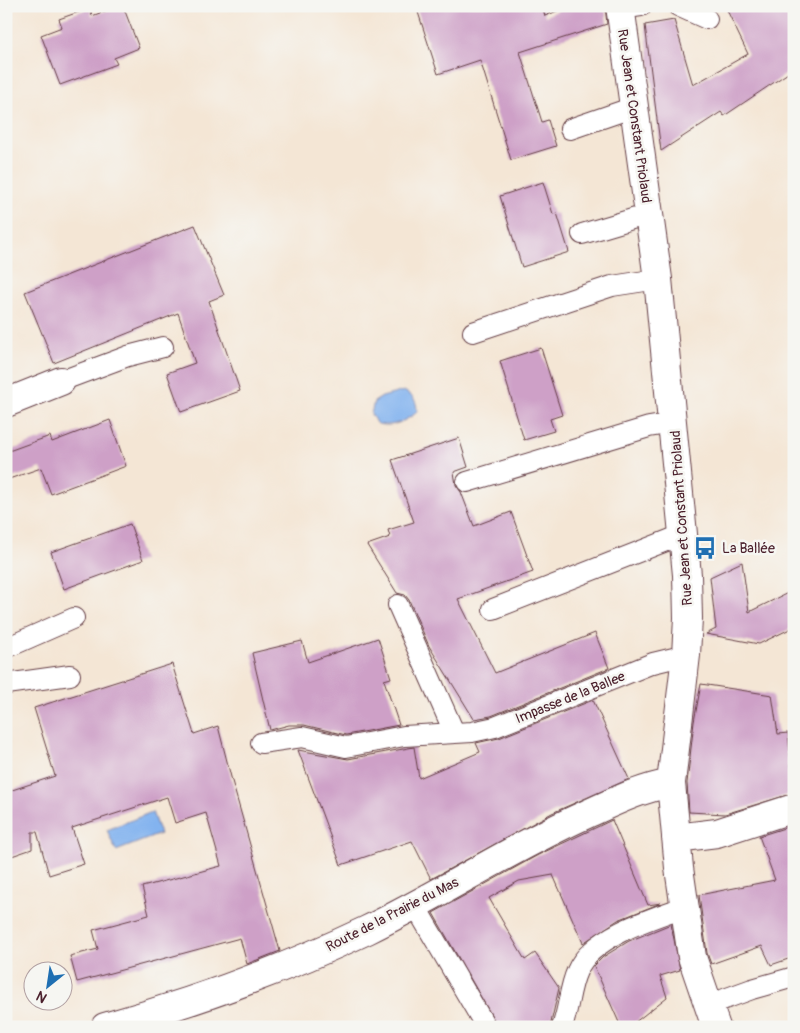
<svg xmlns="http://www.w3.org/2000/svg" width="800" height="1033" viewBox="0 0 800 1033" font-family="Pangolin,sans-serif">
	<rect width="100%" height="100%" fill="#f6f6f2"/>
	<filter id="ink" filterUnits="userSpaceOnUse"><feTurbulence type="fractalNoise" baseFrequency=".02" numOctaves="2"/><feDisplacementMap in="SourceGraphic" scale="10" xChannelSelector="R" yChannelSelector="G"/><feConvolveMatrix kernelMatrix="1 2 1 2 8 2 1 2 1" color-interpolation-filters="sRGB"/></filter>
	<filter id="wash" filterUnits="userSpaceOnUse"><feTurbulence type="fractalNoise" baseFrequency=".0096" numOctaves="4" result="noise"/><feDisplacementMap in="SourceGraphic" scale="20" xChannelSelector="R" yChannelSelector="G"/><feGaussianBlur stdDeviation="1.12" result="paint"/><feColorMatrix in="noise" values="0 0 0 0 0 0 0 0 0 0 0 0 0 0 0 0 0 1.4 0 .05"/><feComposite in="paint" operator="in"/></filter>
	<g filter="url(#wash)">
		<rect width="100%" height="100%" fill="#f4e6d5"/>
		<path fill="#83b3ef" stroke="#66698d" d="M404 391C414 397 417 401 417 412 406 421 390 429 376 423L371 414 374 402 382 397Z
			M152 812 160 834 116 851 107 830Z"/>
		<g id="blocks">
			<path fill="#cea0c7" d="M118 6H123L139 48 114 58 117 64 60 85 41 35 62 27 59 19 90 8 92 16Z
				M416 6H542L545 16 562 9 561 6H605L607 24 520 52 542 122 548 120 556 146 511 160 480 60 438 74Z
				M725 6H794V69L724 116 721 112 661 151 645 25 674 20 693 85 748 54Z
				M543 182 553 214 557 213 569 252 522 267 500 196Z
				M195 225 224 295 209 301 240 391 181 412 167 373 195 363 178 313 54 363 25 292Z
				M541 348 562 415 550 419 554 431 524 440 500 361Z
				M110 420 126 466 51 494 41 468 6 480V452L50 436 52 442Z
				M459 438 468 467 454 472 456 485 461 492 474 526 511 512 533 572 458 599 495 673 595 633 609 668 491 716 474 719 429 646 409 600 405 595 397 593 367 545 390 537 388 530 414 522 392 460Z
				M130 524 143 560 64 589 51 552Z
				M742 562 749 612 794 590V627L759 644 706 634 716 629 710 577Z
				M378 638 391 678 384 680 399 725 346 735 304 725H289L270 730 252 653 302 641 308 662Z
				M172 664 194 734 218 726 232 781 280 951 247 964 240 938 77 982 70 956 98 949 93 930 149 915 142 887 221 866 206 813 175 823 167 797 72 828 84 864 49 875 37 832H32V849L6 858V792L55 776 34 708Z
				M701 684 772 695 778 734 788 733 794 793 725 814 689 812 687 783 694 722Z
				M593 700 629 779 552 813 431 879 412 841 341 865 298 750 348 759 414 747 419 778 480 752 476 743 499 738Z
				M612 820 648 905 661 903 618 920 583 943 553 875 519 881 489 898 525 960 535 953 559 988 550 1027H498L433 913 538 855Z
				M794 825V957L771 965 762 946 711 964 707 953 699 895 775 880 759 836Z
				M671 924 680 970 660 976 667 997 629 1027H621L594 966 603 957 629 941Z"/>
		</g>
	</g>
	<g filter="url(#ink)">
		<use href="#blocks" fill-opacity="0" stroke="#643d44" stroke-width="1"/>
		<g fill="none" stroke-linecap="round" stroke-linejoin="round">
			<defs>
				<path id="service" d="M678 6 707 19
					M620 9 641 6
					M570 129 634 107
					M582 234 649 214
					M473 332 612 286 658 279
					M61 381 128 356 163 347
					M467 482 649 427 674 423
					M398 605 454 732
					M493 609 684 534
					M6 648 74 618
					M6 684 70 675
					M261 743 302 737 346 747 404 736 472 732 495 727 653 663 686 655
					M414 904 486 1027
					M708 1005 752 989 794 977
					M562 1027C569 1009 569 988 577 971 591 937 652 918 684 907"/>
				<path id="minor" d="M620 6 658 279 687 575 688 618 686 655 671 783 679 868 692 957 716 1027
					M6 403 61 381
					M676 838 717 833 794 808
					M105 1027C194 1002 283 970 367 930 441 894 511 848 587 814 616 801 640 789 671 783"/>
			</defs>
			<use href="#service" stroke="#643d44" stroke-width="22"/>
			<use href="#minor" stroke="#643d44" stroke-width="30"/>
			<use href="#service" stroke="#fff" stroke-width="20"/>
			<use href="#minor" stroke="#fff" stroke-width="28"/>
		</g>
	</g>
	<defs>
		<symbol id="bus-bare" viewBox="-9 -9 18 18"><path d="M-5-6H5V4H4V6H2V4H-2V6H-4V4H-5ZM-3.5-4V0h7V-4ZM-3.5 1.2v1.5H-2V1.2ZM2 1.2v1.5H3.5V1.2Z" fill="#1f6fb2" stroke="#f6f6f2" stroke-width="2.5" paint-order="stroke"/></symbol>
	</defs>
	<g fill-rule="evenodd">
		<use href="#bus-bare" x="689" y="532" width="32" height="32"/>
	</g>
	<g text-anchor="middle" stroke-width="5" stroke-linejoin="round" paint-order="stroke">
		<g font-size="14" fill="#4a1f2b" stroke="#f6f6f2">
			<text transform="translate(635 116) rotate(82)" y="5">Rue Jean et Constant Priolaud</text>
			<text transform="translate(681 518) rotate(-94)" y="5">Rue Jean et Constant Priolaud</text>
			<text transform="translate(570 697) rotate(-22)" y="5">Impasse de la Ballee</text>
			<text transform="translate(392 914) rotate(-27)" y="5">Route de la Prairie du Mas</text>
		</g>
		<g font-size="14" fill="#4a1f2b" stroke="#f6f6f2" text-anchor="start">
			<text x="722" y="553">La Ballée</text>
		</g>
	</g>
	<rect width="800" height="1033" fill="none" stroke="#f6f6f2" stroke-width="25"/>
	<g transform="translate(48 986) rotate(210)"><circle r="24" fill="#f6f6f2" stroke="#b1a0a2"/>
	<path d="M0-4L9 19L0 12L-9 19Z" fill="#1f6fb2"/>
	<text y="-8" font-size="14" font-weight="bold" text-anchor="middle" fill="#4a1f2b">N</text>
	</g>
</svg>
